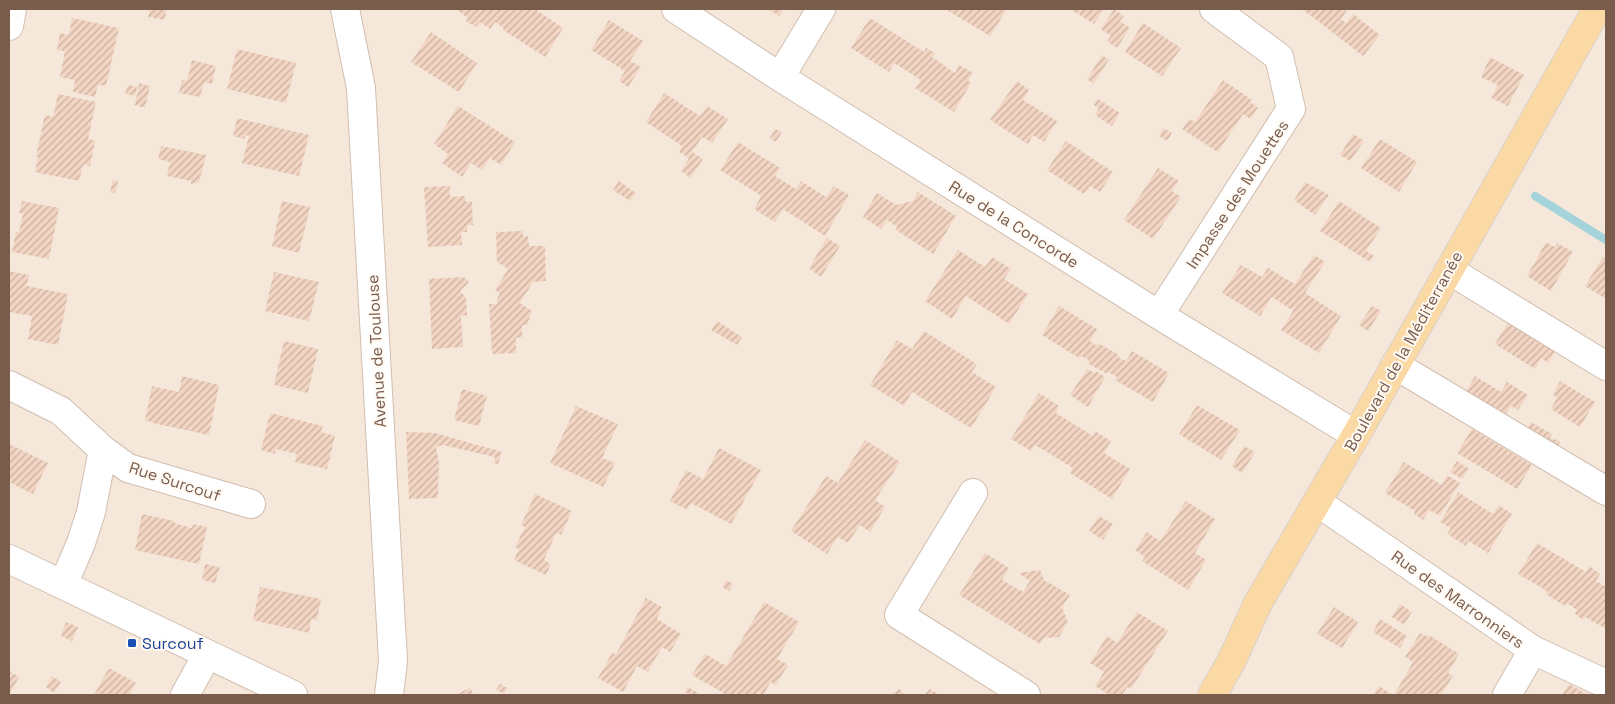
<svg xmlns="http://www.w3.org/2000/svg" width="1615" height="704" viewBox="0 0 1615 704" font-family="'Space Grotesk',sans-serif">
	<defs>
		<pattern id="building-hatch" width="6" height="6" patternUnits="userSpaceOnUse" patternTransform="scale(1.25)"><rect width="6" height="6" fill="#f3d5c3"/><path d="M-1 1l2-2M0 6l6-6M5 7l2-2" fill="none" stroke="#cab0a1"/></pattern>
	</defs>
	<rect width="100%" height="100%" fill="#fdf6ec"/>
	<path fill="#f5e8da" d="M9 9H1606V695H9Z"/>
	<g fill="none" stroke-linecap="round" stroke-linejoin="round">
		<path stroke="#a5d3da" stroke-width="8" d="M1535 196 1606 240"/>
	</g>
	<path fill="url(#building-hatch)" d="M150 9H167L164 20 148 17Z
		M460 9H514L517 10 518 9H535L563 28 545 57 503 30 504 28 495 22 490 29 480 22 476 27 466 21 468 18 458 11Z
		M768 9H783L779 16Z
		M945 9H1007L990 36Z
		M1070 9H1104L1094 24Z
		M1114 9 1124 16 1120 21 1130 28 1117 48 1107 41 1111 36 1101 29Z
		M1302 9H1346L1347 10 1341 19 1346 23 1353 14 1380 35 1363 56Z
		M72 18 119 28 106 86 98 85 95 97 73 92 75 80 60 77 65 51 57 50 60 33 69 35Z
		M870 18 924 52 926 48 935 53 932 57 955 73 959 65 973 73 968 80 971 83 954 112 915 88 921 80 894 63 889 72 851 48Z
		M609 20 643 41 630 61 641 67 628 87 619 81 625 71 591 50Z
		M1143 23 1181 48 1162 76 1125 52Z
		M431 32 477 63 459 92 411 62Z
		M237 49 296 63 286 103 227 89Z
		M1102 55 1109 60 1093 84 1087 79Z
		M1490 57 1524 75 1508 106 1491 98 1498 85 1481 77Z
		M192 60 216 66 212 84 204 82 200 97 179 93 182 80 187 81Z
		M1223 80 1252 100 1250 102 1258 108 1250 119 1243 114 1218 152 1182 129 1189 119 1195 122Z
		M1017 81 1029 90 1023 100 1057 121 1044 142 1033 135 1028 144 990 120Z
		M139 83 150 86 145 108 135 105Z
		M128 85 137 87 135 96 125 94Z
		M664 93 700 116 707 106 728 119 712 143 702 137 692 152 703 159 691 178 681 171 689 158 679 152 682 146 646 122Z
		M58 94 96 102 88 139 95 141 90 166 83 165 79 181 35 172 38 157 36 156 45 115 53 117Z
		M1098 99 1120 113 1112 126 1095 115 1099 108 1094 105Z
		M458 106 515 142 501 165 490 158 482 170 471 163 462 177 442 163 448 154 434 144Z
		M237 118 309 135 299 176 242 163 249 136 246 135 244 139 233 136Z
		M1163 128 1172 133 1167 141 1159 136Z
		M775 129 782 132 776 142 770 138Z
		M1353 134 1364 141 1350 161 1340 155Z
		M1380 139 1417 162 1399 192 1361 168Z
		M1066 141 1113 172 1100 192 1090 186 1084 194 1047 170Z
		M738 142 780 168 775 176 796 189 801 181 826 197 834 186 849 195 825 236 783 209 775 222 754 209 761 197 760 195 720 170Z
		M161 146 206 155 199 182 191 184V181L167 176 170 162 158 159Z
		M1158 168 1179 181 1172 191 1181 197 1153 239 1124 220Z
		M113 180 118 181 115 193 110 192Z
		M619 181 636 193 630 201 613 190Z
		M1305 182 1329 195 1315 215 1294 200Z
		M450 186V197L465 196 466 202 472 201 473 225H467V232H461L462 245 428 247 424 187Z
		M918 192 956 216 933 254 896 230 897 227 887 220 881 229 863 217 877 193 896 205 913 201Z
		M22 201 59 208 49 259 12 252 16 232H19L23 214 19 213Z
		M282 201 310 207 299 253 272 246Z
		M1339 201 1381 228 1366 251 1374 256 1370 262 1320 231Z
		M523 231V237L528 236 529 246H545L546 281 533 282 520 303 532 311 527 325H522V337L516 338V353L492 354 489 304H497V299L500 293 495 290 508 269 497 262 496 232Z
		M827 238 840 246 821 277 809 268Z
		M1546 242 1555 247 1557 243 1573 252 1551 291 1527 276Z
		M958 250 985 267 992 257 1011 269 1004 279 1028 294 1009 324 966 296 952 319 925 301Z
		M1314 255 1325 262 1305 293 1341 316 1319 353 1281 330 1293 311 1283 304 1272 297 1260 316 1222 293 1241 265 1262 277 1268 268 1295 284Z
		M1603 257 1606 259V299L1585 286Z
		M9 271 29 275 27 286 68 294 58 345 28 339 32 316 9 312Z
		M274 272 319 282 309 321 265 311Z
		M464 277 469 282 460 291 466 298 467 315 461 316 463 347 432 349 429 279Z
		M1059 306 1097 329 1090 341 1097 346 1098 343 1119 355 1118 357 1126 361 1132 351 1169 373 1153 402 1115 380 1117 377 1108 372 1107 374 1087 363 1089 360 1081 356 1080 359 1042 335Z
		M1372 306 1381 311 1368 331 1359 325Z
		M1510 319 1557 348 1548 363 1541 358 1535 369 1495 344Z
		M717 321 742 337 737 345 711 330Z
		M924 331 977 364 972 372 996 387 971 428 912 392 904 406 870 385 897 340 912 349Z
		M284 341 318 349 308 393 274 385Z
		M1087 369 1095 373 1096 371 1105 377 1088 407 1070 395Z
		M182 376 219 385 209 435 157 424 145 420 152 386 179 392Z
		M1475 376 1501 392 1507 382 1528 395 1518 410 1511 406 1505 416 1466 392Z
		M1560 381 1595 402 1580 427 1551 409 1557 397 1553 395Z
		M462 389 487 396 479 426 454 420Z
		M1039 393 1059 406 1056 413 1093 436 1095 431 1111 441 1104 453 1130 469 1112 499 1070 473 1073 468 1035 445 1031 451 1011 439Z
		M1197 405 1240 430 1221 460 1179 434Z
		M576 406 618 424 602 458 615 463 603 487 550 463Z
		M270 413 323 426 321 432 335 436 327 469 295 462 297 454 276 449 275 454 261 450Z
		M1531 422 1552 434 1550 438 1554 440 1555 439 1560 442 1557 448 1527 430Z
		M1472 429 1532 465 1517 489 1457 453Z
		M406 432 435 433 502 452 498 464 494 463 495 457 443 445 436 447 439 463 438 498 409 499Z
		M865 440 900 462 875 500 885 507 870 532 860 525 848 543 838 537 827 554 791 531 826 476 838 483Z
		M9 444 48 463 33 494 9 482Z
		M1244 446 1255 452 1242 473 1232 466Z
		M719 448 761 470 731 524 691 503 687 510 670 501 686 470 703 479Z
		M1457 461 1469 469 1462 479 1450 472Z
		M1404 462 1442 485 1447 475 1460 483 1440 516 1429 510 1423 520 1414 514 1415 511 1385 493Z
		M1458 492 1493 514 1499 505 1512 514 1488 553 1468 541 1466 546 1447 534 1451 528 1440 522Z
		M535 494 572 511 561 535 556 533 544 560 551 564 546 575 514 560 519 549 515 547 525 527 521 525Z
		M1186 501 1215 519 1195 553 1206 560 1188 590 1142 561 1145 557 1135 550 1147 532 1160 541Z
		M142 514 174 521V523L192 528 193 524 207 527 199 564 135 550Z
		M1099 516 1113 524 1103 540 1089 531Z
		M1537 543 1586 572 1589 566 1600 574 1596 581 1606 587V629L1585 617 1583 620 1575 614 1577 610 1567 603 1565 606 1546 594 1547 591 1518 574Z
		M985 553 1009 568 1002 580 1023 592 1030 581 1018 573 1040 570 1044 580 1070 595 1062 608 1068 622 1059 637 1044 638 1040 644 959 595Z
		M205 564 220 567 215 583 202 580Z
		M727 580 733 584 729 591 722 587Z
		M260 587 321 599 317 620 311 619 309 633 253 620Z
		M646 598 662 607 657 619 681 634 670 652 662 647 648 672 637 666 623 692 598 678 612 653 616 654Z
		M764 602 799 622 777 659 788 665 776 685 771 682 763 695 758 692 756 695H727L692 675 705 654 726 666Z
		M1400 604 1412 612 1404 625 1392 617Z
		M1334 607 1358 622 1342 648 1317 634Z
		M1137 612 1168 631 1131 689 1127 687 1122 695H1110L1095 686 1104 672 1090 663 1107 636 1117 643Z
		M1380 619 1407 636 1400 648 1373 632Z
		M66 622 78 627 72 641 61 636Z
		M1420 633 1428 637 1429 635 1459 654 1448 673 1453 676 1441 695H1394L1413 662 1405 657Z
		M109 668 136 683 129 695H94Z
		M9 671 19 677 9 695Z
		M52 676 61 682 54 693 46 687Z
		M500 684 507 688 504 694 496 690Z
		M1569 684 1588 695H1562Z
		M1379 686 1393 695H1373Z
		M688 687 701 695H691L685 692Z
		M470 688 474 695H455Z
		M900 689 904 695H890Z
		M930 689 939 695H924Z"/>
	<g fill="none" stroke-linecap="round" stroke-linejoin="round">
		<defs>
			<path id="minor" d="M345 9 361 88 393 661 389 695
				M676 9 780 77 1159 315 1356 435
				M9 26 12 9
				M780 77 821 9
				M1449 270 1606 366
				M1159 315 1291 109 1279 57 1214 9
				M1395 365 1606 491
				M9 385 61 411 103 450 91 512 81 543 63 585
				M103 450 128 468 251 504
				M973 493 899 615 1026 695
				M1317 502 1533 650 1606 684
				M9 559 293 695
				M185 695 207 655
				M1507 695 1533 650"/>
			<path id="major" d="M1212 695 1231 662 1258 603 1356 435 1597 9"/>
		</defs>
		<use href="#minor" stroke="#d1beb0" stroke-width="30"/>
		<use href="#major" stroke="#dad1cd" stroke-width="30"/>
		<use href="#minor" stroke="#fff" stroke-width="28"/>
		<use href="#major" stroke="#fbd9a5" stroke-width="28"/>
	</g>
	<rect fill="#1a4fb4" stroke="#fffaf3" stroke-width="2" x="127" y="638" width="10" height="10" rx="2.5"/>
	<g text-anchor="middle" stroke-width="4" stroke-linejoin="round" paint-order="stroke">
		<g font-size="16" fill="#7a5c4d" stroke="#fffaf3">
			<text transform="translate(1237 194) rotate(-57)" y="6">Impasse des Mouettes</text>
			<text transform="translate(1014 224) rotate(32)" y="6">Rue de la Concorde</text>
			<text transform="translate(376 351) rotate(-93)" y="6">Avenue de Toulouse</text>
			<text transform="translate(1403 351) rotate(-61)" y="6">Boulevard de la Méditerranée</text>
			<text transform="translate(175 481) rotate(18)" y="6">Rue Surcouf</text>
			<text transform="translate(1458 599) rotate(35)" y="6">Rue des Marronniers</text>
		</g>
		<g font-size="16" fill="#164399" stroke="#fffaf3" text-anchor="start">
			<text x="142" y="649">Surcouf</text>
		</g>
	</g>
	<rect width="1615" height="704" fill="none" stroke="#7a5c4d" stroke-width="20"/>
</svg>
